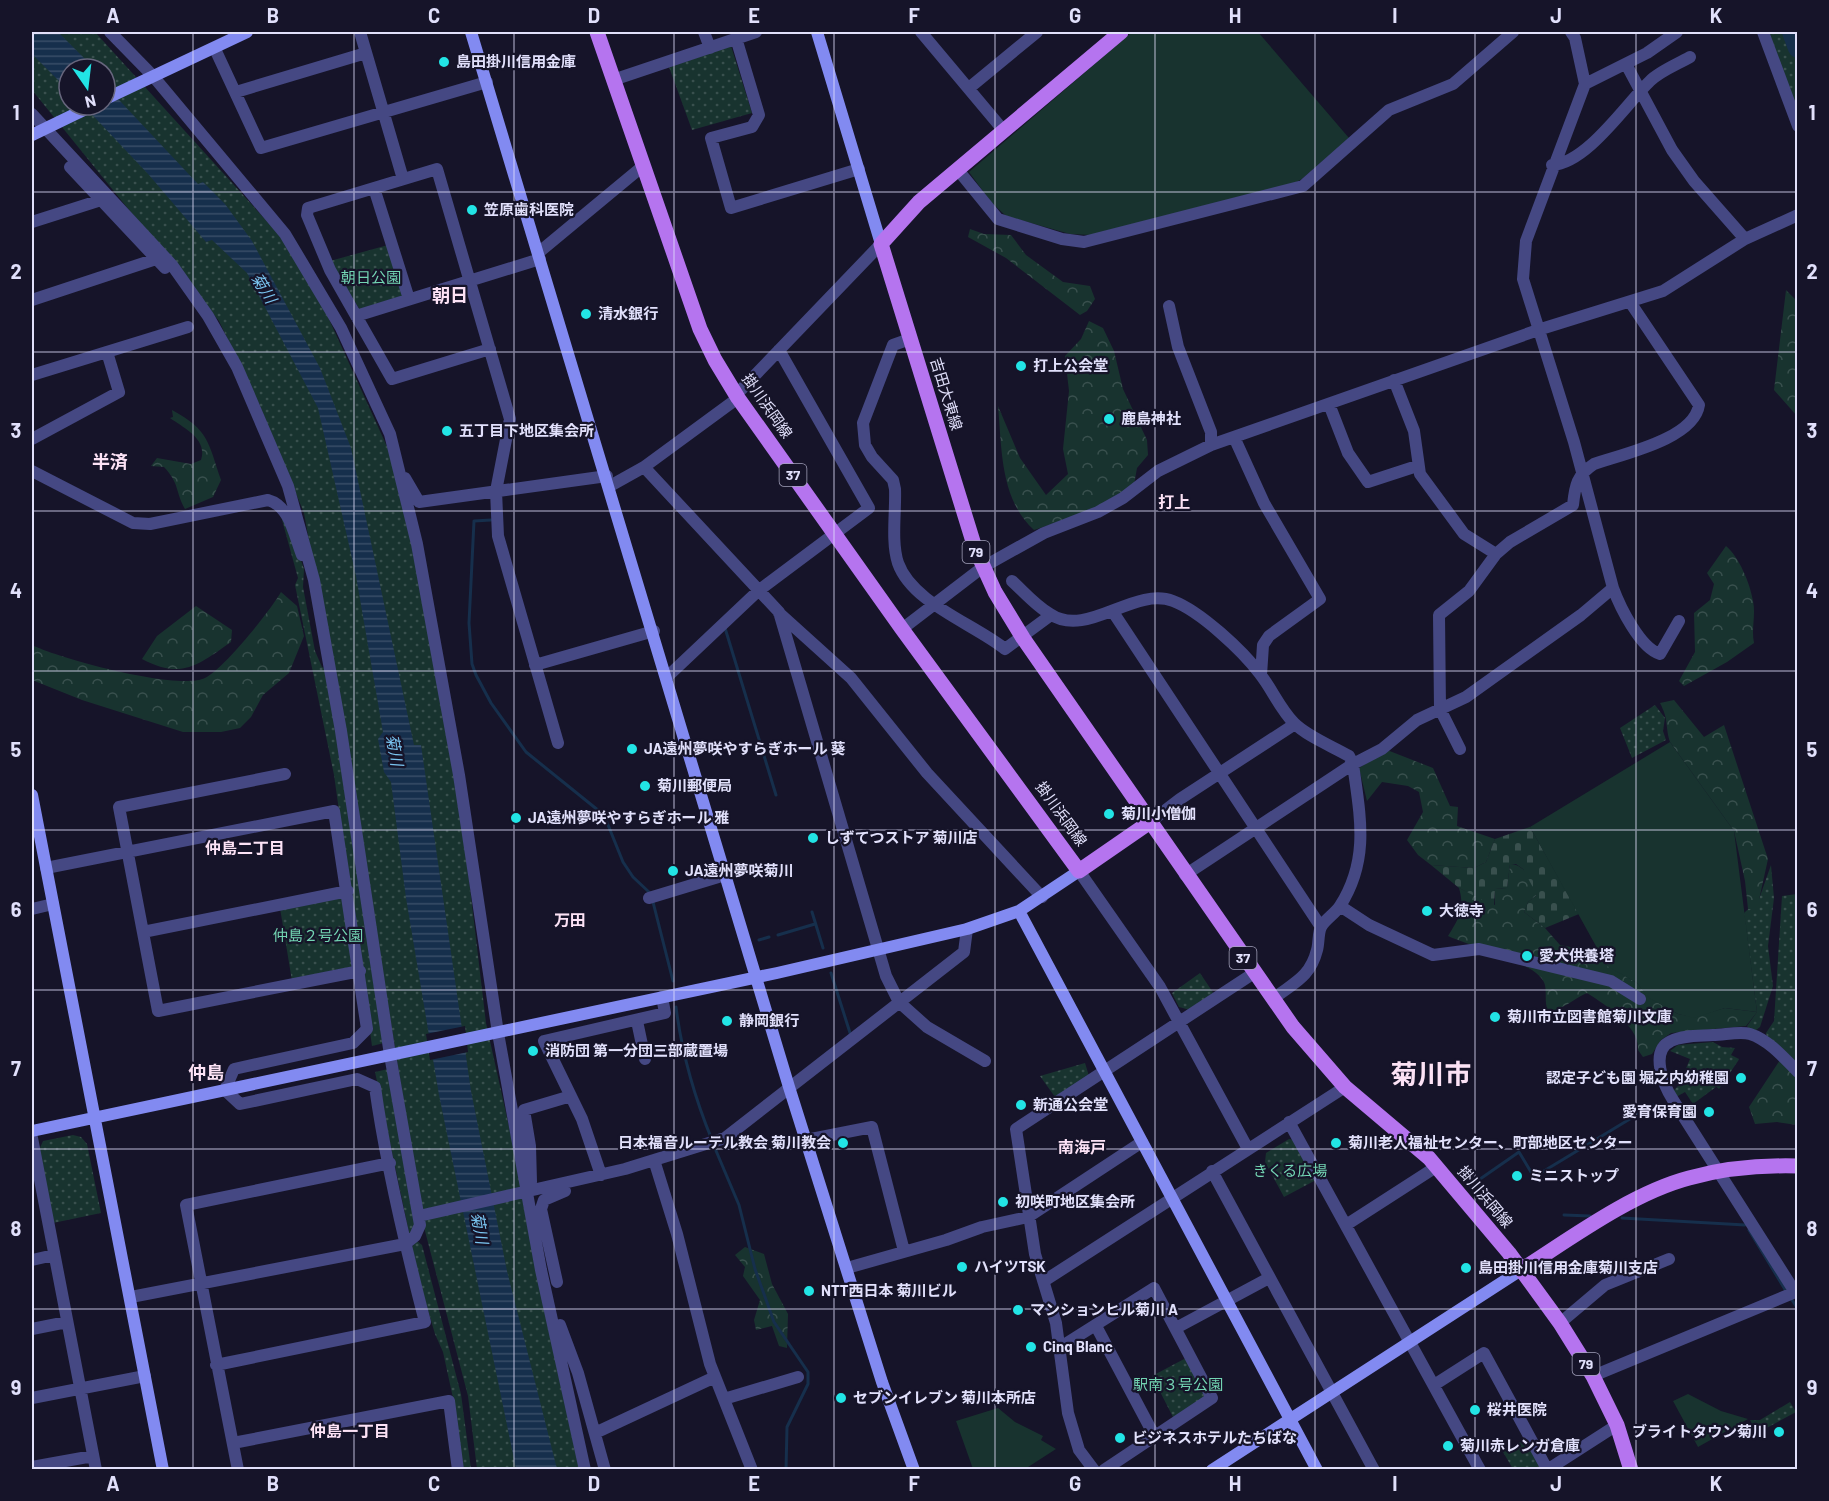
<svg xmlns="http://www.w3.org/2000/svg" width="1829" height="1501" viewBox="0 0 1829 1501" font-family="Barlow,'Noto Sans JP',sans-serif">
	<defs>
		<pattern id="grass-dots" width="8" height="8" patternUnits="userSpaceOnUse" patternTransform="scale(1.5)"><rect width="8" height="8" fill="#18332f"/><path d="M2 2h.1M6 6h.1" fill="none" stroke="#39504e" stroke-width="1.8" stroke-linecap="round"/></pattern>
		<pattern id="forest-crowns" width="20" height="18" patternUnits="userSpaceOnUse" patternTransform="scale(1.5)"><rect width="20" height="18" fill="#18332f"/><path d="M2 6a3 3 0 1 1 6 0M12 15a3 3 0 1 1 6 0" fill="none" stroke="#39504e"/></pattern>
		<pattern id="cemetery-stones" width="16" height="16" patternUnits="userSpaceOnUse" patternTransform="scale(1.5)"><rect width="16" height="16" fill="#18332f"/><path d="M2 7V4a2 2 0 0 1 4 0v3zM10 15v-3a2 2 0 0 1 4 0v3z" fill="#39504e"/></pattern>
		<pattern id="water-rules" width="6" height="5" patternUnits="userSpaceOnUse" patternTransform="scale(1.5)"><rect width="6" height="5" fill="#162f4c"/><path d="M0 2.5h6" fill="none" stroke="#384d67"/></pattern>
	</defs>
	<rect width="100%" height="100%" fill="#161429"/>
	<path fill="url(#grass-dots)" fill-rule="evenodd" d="M32 32H95L302 260 400 475 453 745 486 1023 585 1469H477L468 1396 425 1231 338 700 304 513 260 406 219 321 32 90ZM69 69H105V105H69Z
		M1768 32H1797V110Z
		M731 46 752 113 692 130 669 67Z
		M388 245 404 296 360 310 330 261Z
		M279 509 288 523 304 569 303 587 315 651 322 667 327 669 384 1043 372 1046 334 775 295 585 298 578Z
		M1655 705 1665 718 1663 731 1666 740 1632 758 1620 728Z
		M1771 865 1774 898 1768 946 1773 986 1760 1027 1751 1034 1747 1026 1757 1012 1744 913 1759 899Z
		M1797 894V1064L1782 1048 1767 1037 1766 1033 1774 1021 1782 896Z
		M344 896 355 965 351 969 292 981 280 908Z
		M1200 973 1214 994 1190 1010 1179 1007 1172 993Z
		M1713 1042 1722 1047 1735 1048 1731 1055 1739 1059 1738 1061 1719 1089 1692 1065 1716 1087 1693 1104 1685 1092 1676 1097 1673 1091 1679 1085 1690 1059 1670 1051 1678 1045Z
		M1085 1063 1089 1076 1055 1097 1040 1076Z
		M388 1069 415 1223 410 1237 375 1072Z
		M73 1135 81 1137 87 1144 101 1213 53 1223 39 1150 43 1141Z
		M1289 1139 1294 1140 1316 1180 1284 1197 1265 1162 1266 1153Z
		M417 1241 422 1245 461 1394 471 1469H462L453 1398 443 1352 435 1334 410 1249Z
		M1186 1358 1205 1395 1204 1399 1174 1419 1152 1376Z
		M1790 1402 1796 1412 1750 1437 1745 1428 1752 1424 1750 1420H1760Z
		M1525 1439 1539 1465 1538 1469H1513L1503 1452Z"/>
	<path fill="url(#forest-crowns)" d="M970 229 984 234 1011 235 1026 255 1063 282 1090 286 1095 299 1087 311 1080 315 1006 258 968 237Z
		M1786 290 1797 301V416L1774 390Z
		M1089 321 1103 328 1114 351 1123 389 1147 440 1148 455 1137 468 1133 490 1110 505 1034 530C1000 499 1002 449 998 406L1020 458 1046 495 1068 474 1063 449 1069 391 1065 356 1081 339Z
		M172 410C209 430 208 442 221 480L213 497 185 509C175 491 180 484 164 467L151 466 157 458 191 464 201 460C208 439 184 428 170 418L173 417Z
		M1726 546C1739 557 1750 583 1753 601 1756 615 1751 629 1754 643L1727 662 1684 686 1679 681 1695 652 1694 613 1710 600 1714 584 1707 573Z
		M281 592 297 606 304 636 289 673 263 695 251 717 240 728 221 732H183L82 700 32 680V645C60 659 179 691 205 678 224 669 270 611 281 592Z
		M196 606 232 630 231 642C198 665 182 680 142 659L157 636Z
		M1674 700 1704 737 1724 725 1768 859 1757 909H1748L1745 881 1734 831 1670 742C1665 726 1669 720 1660 703Z
		M1387 750 1433 768 1450 806 1458 807 1457 826 1495 839 1486 862 1474 868 1431 865 1418 855 1407 840 1423 812 1419 792 1408 786 1382 782 1367 801 1359 768Z
		M1510 864C1524 863 1534 883 1537 895L1528 902 1524 912 1545 928 1560 945 1581 949 1637 983 1650 998 1678 1014 1694 1017 1725 1008 1757 1012 1746 1026 1671 1033 1661 1040 1652 1054 1643 1057 1638 1050C1640 1026 1604 1004 1587 993 1574 998 1562 1011 1548 1011 1543 1000 1549 988 1542 979 1529 961 1470 946 1448 936 1459 919 1465 908 1459 888L1495 905V889L1507 888Z
		M1780 1060 1797 1076V1125L1777 1122 1755 1124 1749 1107Z
		M745 1247 764 1254 772 1284 788 1314 787 1348 779 1346 772 1326 756 1330 754 1320 760 1300 743 1276 745 1267 735 1255Z"/>
	<path fill="url(#cemetery-stones)" d="M1530 827 1579 914 1545 928 1524 912 1528 902 1537 895 1523 869 1516 864H1510L1507 888 1495 889 1494 906 1459 888 1431 865 1474 868 1486 862 1495 839Z"/>
	<path fill="#18332f" d="M1132 32H1258L1349 138 1302 179 1294 183 1090 235 1070 234 1006 216 991 202 969 172Z
		M1670 742 1734 831 1757 1012 1725 1008 1694 1018 1678 1014 1649 998 1637 983 1607 966 1530 827Z
		M1688 1394 1721 1411 1748 1419 1698 1447 1673 1401Z
		M998 1408 1015 1422 1043 1436 1041 1440 1056 1449 1025 1469H973L956 1421Z"/>
	<path fill="url(#water-rules)" d="M32 32H58L95 69H69V91L32 54Z
		M105 85 198 184 203 182 225 204 252 241 320 368 351 448 414 745H421L471 1091 507 1271 557 1469H516L439 1095 406 898 391 782 384 772 378 739 383 732 356 576 318 408 247 273 212 240 206 242 149 175 83 105H105Z"/>
	<path fill="#161429" d="M465 1026 468 1052 430 1060 426 1034Z"/>
	<g fill="none" stroke-linecap="round" stroke-linejoin="round">
		<path stroke="#162f4c" stroke-width="3" d="M491 520 474 521 469 623 472 664 476 675 491 703 526 752 604 815 623 862 633 877 650 893
			M725 628 776 795
			M653 902 673 981
			M812 912 823 948
			M778 935 815 924
			M759 940 769 937
			M831 973 851 1036
			M676 1007C682 1055 694 1096 712 1140
			M714 1146 739 1205 755 1269 774 1322 808 1372V1384L787 1427 786 1470
			M1470 1186 1519 1152 1534 1177 1653 1105
			M1564 1215 1590 1216
			M1622 1218 1745 1225
			M1749 1230 1786 1291
			M1790 1297 1798 1309"/>
		<path stroke="#162f4c" stroke-width="20" d="M1792 32 1798 48"/>
		<path stroke="#454883" stroke-width="12" d="M110 32 153 76 285 234 341 328 390 434 417 544 459 775 498 1033 541 1270 585 1470
			M360 32 403 179
			M704 32 710 48
			M921 32 1004 131
			M1763 32 1798 126
			M736 38 759 115 752 127 711 138 731 208 859 169
			M215 49 261 148 487 82
			M1626 64 1672 150 1694 181 1745 239
			M613 80 756 32
			M1585 84 1647 53 1677 32
			M969 88 1037 32
			M236 92 366 53
			M32 114 172 265 208 316 237 367 288 486 314 580 341 731 390 1055 420 1225 415 1236 405 1244 131 1297
			M1552 165C1587 163 1626 104 1650 81 1660 71 1678 64 1690 57
			M70 167 165 268
			M958 170 998 219 1062 239 1084 242 1303 186 1389 110 1453 84 1513 32
			M374 188 409 299
			M32 222 101 200
			M538 253 643 166
			M32 300 156 259
			M1169 306 1178 347 1211 432V445
			M356 316 540 259
			M910 339 893 345 863 423 865 445 872 457 893 480 895 489C896 511 891 542 898 563 912 603 974 624 1005 649L1051 615
			M490 349 392 379 330 270 307 215 308 208 437 169 510 419 496 491 498 536 558 743
			M32 375 188 327
			M1394 380 1414 431 1420 474 1464 534 1496 554
			M736 395 881 244
			M1329 404 1348 453 1368 482 1417 466
			M1234 437 1264 503 1320 599 1269 636 1263 645 1261 675
			M32 439 119 392 107 352
			M644 467 779 612 886 976 899 1002 927 1027 985 1061
			M32 471 133 523 150 524 268 500C290 506 294 535 302 555
			M405 478 419 502 607 476
			M610 486 644 467 738 398
			M1012 581C1024 592 1036 606 1050 614 1087 639 1134 586 1173 601 1200 611 1243 651 1260 674 1272 689 1280 709 1294 723 1308 737 1332 746 1349 756L1353 764C1360 816 1370 859 1340 906 1335 914 1325 919 1321 927 1318 933 1319 943 1317 950 1310 978 1293 983 1273 999
			M1613 588C1620 607 1640 648 1660 654L1679 621
			M1113 612 1321 927
			M779 613 851 678 927 773 1042 897
			M902 629 983 567 1044 533 1098 512 1123 498 1158 471 1211 445 1541 329 1663 291 1745 239 1798 215
			M535 665 654 631
			M667 677 758 591 869 508 779 350
			M1460 749 1440 709 1439 615 1469 591 1496 554 1510 542 1573 505C1575 485 1577 475 1594 464 1623 454 1694 439 1699 405L1630 302
			M285 774 119 807 158 1011 360 971
			M1150 822 1180 799 1295 724
			M46 868 334 811 367 1029 353 1043 234 1069 225 1090 240 1104 357 1079 375 1087C386 1166 405 1245 425 1322L216 1365
			M1079 871 1160 987 1248 1149
			M1185 875 1353 764 1382 749 1417 720 1466 697 1581 615 1613 588 1574 442 1523 279 1526 241 1585 84 1575 38 1571 32
			M649 898 725 875
			M1340 906 1369 925 1433 955 1479 949 1611 981 1640 999
			M32 909 53 904
			M143 932 348 891
			M637 1021 645 1059
			M1289 1122 1480 1470
			M32 1138 96 1470
			M806 1140 872 1127 904 1251
			M654 1160 677 1234 710 1364 752 1470
			M1212 1171 1374 1470
			M601 1175 582 1119 544 1041 665 1013 662 997
			M531 1182 530 1146 524 1110 571 1096
			M419 1216 625 1169 725 1138 964 952 967 929
			M1346 1225 1436 1167
			M32 1260 54 1255
			M847 1268 946 1240 982 1227 1028 1217 1142 1142
			M1044 1281 1345 1087
			M557 1282 541 1209 544 1200 565 1191
			M1795 1292 1673 1100C1664 1086 1649 1051 1671 1041 1683 1035 1700 1036 1713 1035 1724 1035 1740 1031 1750 1034 1769 1040 1785 1059 1798 1072
			M1560 1323 1605 1285 1669 1259
			M560 1325 578 1373 605 1470
			M1096 1326 1155 1437
			M1176 1328 1269 1278
			M32 1329 67 1322
			M1059 1348 1154 1288 1212 1398 1104 1470
			M1593 1376 1798 1291
			M1434 1385 1484 1353 1547 1469
			M32 1398 145 1376
			M724 1399 798 1377
			M595 1433 715 1377
			M233 1443 449 1401 458 1470
			M32 1467 93 1456
			M238 1470 186 1205 390 1163
			M1094 1470 1079 1450 1068 1413 1056 1323 1035 1254 1016 1129 1254 973
			M1547 1470 1617 1425"/>
		<path stroke="#828af1" stroke-width="12" d="M471 32 789 1087 882 1382 914 1470
			M817 32 881 244
			M105 99 247 32
			M32 135 94 105
			M32 795 163 1470
			M1019 911 1317 1470
			M32 1131 777 973 967 929 1019 911 1079 871
			M1212 1470 1521 1270"/>
		<path stroke="#b574ef" stroke-width="15" d="M597 32 700 329 715 360 738 398 902 629 1079 871 1150 822
			M1121 32 919 202 881 244 975 548 995 592 1023 638 1293 1027 1345 1087 1429 1158 1509 1253 1560 1323 1593 1376 1617 1425 1631 1470
			M1521 1270C1571 1238 1632 1193 1689 1178 1725 1168 1760 1165 1798 1166"/>
	</g>
	<path fill="none" stroke="#e1e0fb" stroke-width="1.5" stroke-opacity="0.55" d="M193 32V1470M354 32V1470M514 32V1470M674 32V1470M834 32V1470M995 32V1470M1155 32V1470M1315 32V1470M1475 32V1470M1636 32V1470M32 192H1798M32 352H1798M32 511H1798M32 671H1798M32 830H1798M32 990H1798M32 1149H1798M32 1309H1798"/>
	<g fill="#22e4e5" stroke="#161429" stroke-width="2">
		<circle cx="444" cy="62" r="6"/>
		<circle cx="472" cy="210" r="6"/>
		<circle cx="586" cy="314" r="6"/>
		<circle cx="1021" cy="366" r="6"/>
		<circle cx="1109" cy="419" r="6"/>
		<circle cx="447" cy="431" r="6"/>
		<circle cx="632" cy="749" r="6"/>
		<circle cx="645" cy="786" r="6"/>
		<circle cx="1109" cy="814" r="6"/>
		<circle cx="516" cy="818" r="6"/>
		<circle cx="813" cy="838" r="6"/>
		<circle cx="673" cy="871" r="6"/>
		<circle cx="1427" cy="911" r="6"/>
		<circle cx="1527" cy="956" r="6"/>
		<circle cx="1495" cy="1017" r="6"/>
		<circle cx="727" cy="1021" r="6"/>
		<circle cx="533" cy="1051" r="6"/>
		<circle cx="1741" cy="1078" r="6"/>
		<circle cx="1021" cy="1105" r="6"/>
		<circle cx="1709" cy="1112" r="6"/>
		<circle cx="843" cy="1143" r="6"/>
		<circle cx="1336" cy="1143" r="6"/>
		<circle cx="1517" cy="1176" r="6"/>
		<circle cx="1003" cy="1202" r="6"/>
		<circle cx="962" cy="1267" r="6"/>
		<circle cx="1466" cy="1268" r="6"/>
		<circle cx="809" cy="1291" r="6"/>
		<circle cx="1018" cy="1310" r="6"/>
		<circle cx="1031" cy="1347" r="6"/>
		<circle cx="841" cy="1398" r="6"/>
		<circle cx="1475" cy="1410" r="6"/>
		<circle cx="1779" cy="1432" r="6"/>
		<circle cx="1120" cy="1438" r="6"/>
		<circle cx="1448" cy="1446" r="6"/>
	</g>
	<g text-anchor="middle" stroke-width="4.5" stroke-linejoin="round" paint-order="stroke">
		<g fill="#161429" stroke="#a4a3bc" stroke-width="1.5">
			<rect x="779.5" y="464" width="27" height="22" rx="4.5"/>
			<rect x="962.5" y="541" width="27" height="22" rx="4.5"/>
			<rect x="1229.5" y="947" width="27" height="22" rx="4.5"/>
			<rect x="1572.5" y="1353" width="27" height="22" rx="4.5"/>
		</g>
		<g font-size="14" font-weight="bold" fill="#e1e0fb">
			<text x="793" y="480">37</text>
			<text x="976" y="557">79</text>
			<text x="1243" y="963">37</text>
			<text x="1586" y="1369">79</text>
		</g>
		<g font-size="15" font-weight="bold" fill="#e1e0fb" stroke="#161429" text-anchor="start">
			<text x="456" y="67">島田掛川信用金庫</text>
			<text x="484" y="215">笠原歯科医院</text>
			<text x="598" y="319">清水銀行</text>
			<text x="1033" y="371">打上公会堂</text>
			<text x="1121" y="424">鹿島神社</text>
			<text x="459" y="436">五丁目下地区集会所</text>
			<text x="644" y="754">JA遠州夢咲やすらぎホール 葵</text>
			<text x="657" y="791">菊川郵便局</text>
			<text x="1121" y="819">菊川小僧伽</text>
			<text x="528" y="823">JA遠州夢咲やすらぎホール 雅</text>
			<text x="825" y="843">しずてつストア 菊川店</text>
			<text x="685" y="876">JA遠州夢咲菊川</text>
			<text x="1439" y="916">大徳寺</text>
			<text x="1539" y="961">愛犬供養塔</text>
			<text x="1507" y="1022">菊川市立図書館菊川文庫</text>
			<text x="739" y="1026">静岡銀行</text>
			<text x="545" y="1056">消防団 第一分団三部蔵置場</text>
			<text x="1729" y="1083" text-anchor="end">認定子ども園 堀之内幼稚園</text>
			<text x="1033" y="1110">新通公会堂</text>
			<text x="1697" y="1117" text-anchor="end">愛育保育園</text>
			<text x="831" y="1148" text-anchor="end">日本福音ルーテル教会 菊川教会</text>
			<text x="1348" y="1148">菊川老人福祉センター、町部地区センター</text>
			<text x="1529" y="1181">ミニストップ</text>
			<text x="1015" y="1207">初咲町地区集会所</text>
			<text x="974" y="1272">ハイツTSK</text>
			<text x="1478" y="1273">島田掛川信用金庫菊川支店</text>
			<text x="821" y="1296">NTT西日本 菊川ビル</text>
			<text x="1030" y="1315">マンションヒル菊川 A</text>
			<text x="1043" y="1352">Cinq Blanc</text>
			<text x="853" y="1403">セブンイレブン 菊川本所店</text>
			<text x="1487" y="1415">桜井医院</text>
			<text x="1767" y="1437" text-anchor="end">ブライトタウン菊川</text>
			<text x="1132" y="1443">ビジネスホテルたちばな</text>
			<text x="1460" y="1451">菊川赤レンガ倉庫</text>
		</g>
		<g font-size="15" fill="#73d5b3" stroke="#161429">
			<text x="371" y="283">朝日公園</text>
			<text x="318" y="941">仲島２号公園</text>
			<text x="1290" y="1176">きくる広場</text>
			<text x="1178" y="1390">駅南３号公園</text>
		</g>
		<g font-size="15" fill="#e1e0fb" stroke="#161429">
			<text transform="translate(946 394) rotate(73)" y="5">吉田大東線</text>
			<text transform="translate(767 406) rotate(55)" y="5">掛川浜岡線</text>
			<text transform="translate(1061 814) rotate(54)" y="5">掛川浜岡線</text>
			<text transform="translate(1485 1197) rotate(50)" y="5">掛川浜岡線</text>
		</g>
		<g font-size="16" font-style="italic" fill="#7ac4f0" stroke="#161429">
			<text transform="translate(264 288) rotate(58)" y="6">菊川</text>
			<text transform="translate(395 750) rotate(80)" y="6">菊川</text>
			<text transform="translate(480 1228) rotate(80)" y="6">菊川</text>
		</g>
		<g font-size="16" font-weight="bold" fill="#fce2f5" stroke="#161429">
			<text x="1174" y="508">打上</text>
			<text x="245" y="854">仲島二丁目</text>
			<text x="570" y="926">万田</text>
			<text x="1082" y="1153">南海戸</text>
			<text x="350" y="1437">仲島一丁目</text>
		</g>
		<g font-size="18" font-weight="bold" fill="#fce2f5" stroke="#161429">
			<text x="450" y="302">朝日</text>
			<text x="110" y="468">半済</text>
			<text x="206" y="1079">仲島</text>
		</g>
		<g font-size="27" font-weight="bold" fill="#fce2f5" stroke="#161429">
			<text x="1431" y="1084">菊川市</text>
		</g>
	</g>
	<rect width="1829" height="1501" fill="none" stroke="#161429" stroke-width="66"/>
	<g transform="translate(87 87) rotate(166)"><circle r="28" fill="#161429" stroke="#67667d" stroke-width="1.5"/>
	<path d="M0-4.5L10 22L0 15L-10 22Z" fill="#22e4e5"/>
	<text y="-9" font-size="16" font-weight="bold" text-anchor="middle" fill="#e1e0fb">N</text>
	</g>
	<rect x="33" y="33" width="1763" height="1435" fill="none" stroke="#e1e0fb" stroke-width="2"/>
	<g font-size="20" text-anchor="middle" font-weight="bold" fill="#e1e0fb">
		<text x="113" y="23">A</text>
		<text x="273" y="23">B</text>
		<text x="434" y="23">C</text>
		<text x="594" y="23">D</text>
		<text x="754" y="23">E</text>
		<text x="914" y="23">F</text>
		<text x="1075" y="23">G</text>
		<text x="1235" y="23">H</text>
		<text x="1395" y="23">I</text>
		<text x="1556" y="23">J</text>
		<text x="1716" y="23">K</text>
		<text x="16" y="120">1</text>
		<text x="1812" y="120">1</text>
		<text x="16" y="279">2</text>
		<text x="1812" y="279">2</text>
		<text x="16" y="438">3</text>
		<text x="1812" y="438">3</text>
		<text x="16" y="598">4</text>
		<text x="1812" y="598">4</text>
		<text x="16" y="757">5</text>
		<text x="1812" y="757">5</text>
		<text x="16" y="917">6</text>
		<text x="1812" y="917">6</text>
		<text x="16" y="1076">7</text>
		<text x="1812" y="1076">7</text>
		<text x="16" y="1236">8</text>
		<text x="1812" y="1236">8</text>
		<text x="16" y="1395">9</text>
		<text x="1812" y="1395">9</text>
		<text x="113" y="1491">A</text>
		<text x="273" y="1491">B</text>
		<text x="434" y="1491">C</text>
		<text x="594" y="1491">D</text>
		<text x="754" y="1491">E</text>
		<text x="914" y="1491">F</text>
		<text x="1075" y="1491">G</text>
		<text x="1235" y="1491">H</text>
		<text x="1395" y="1491">I</text>
		<text x="1556" y="1491">J</text>
		<text x="1716" y="1491">K</text>
	</g>
</svg>
